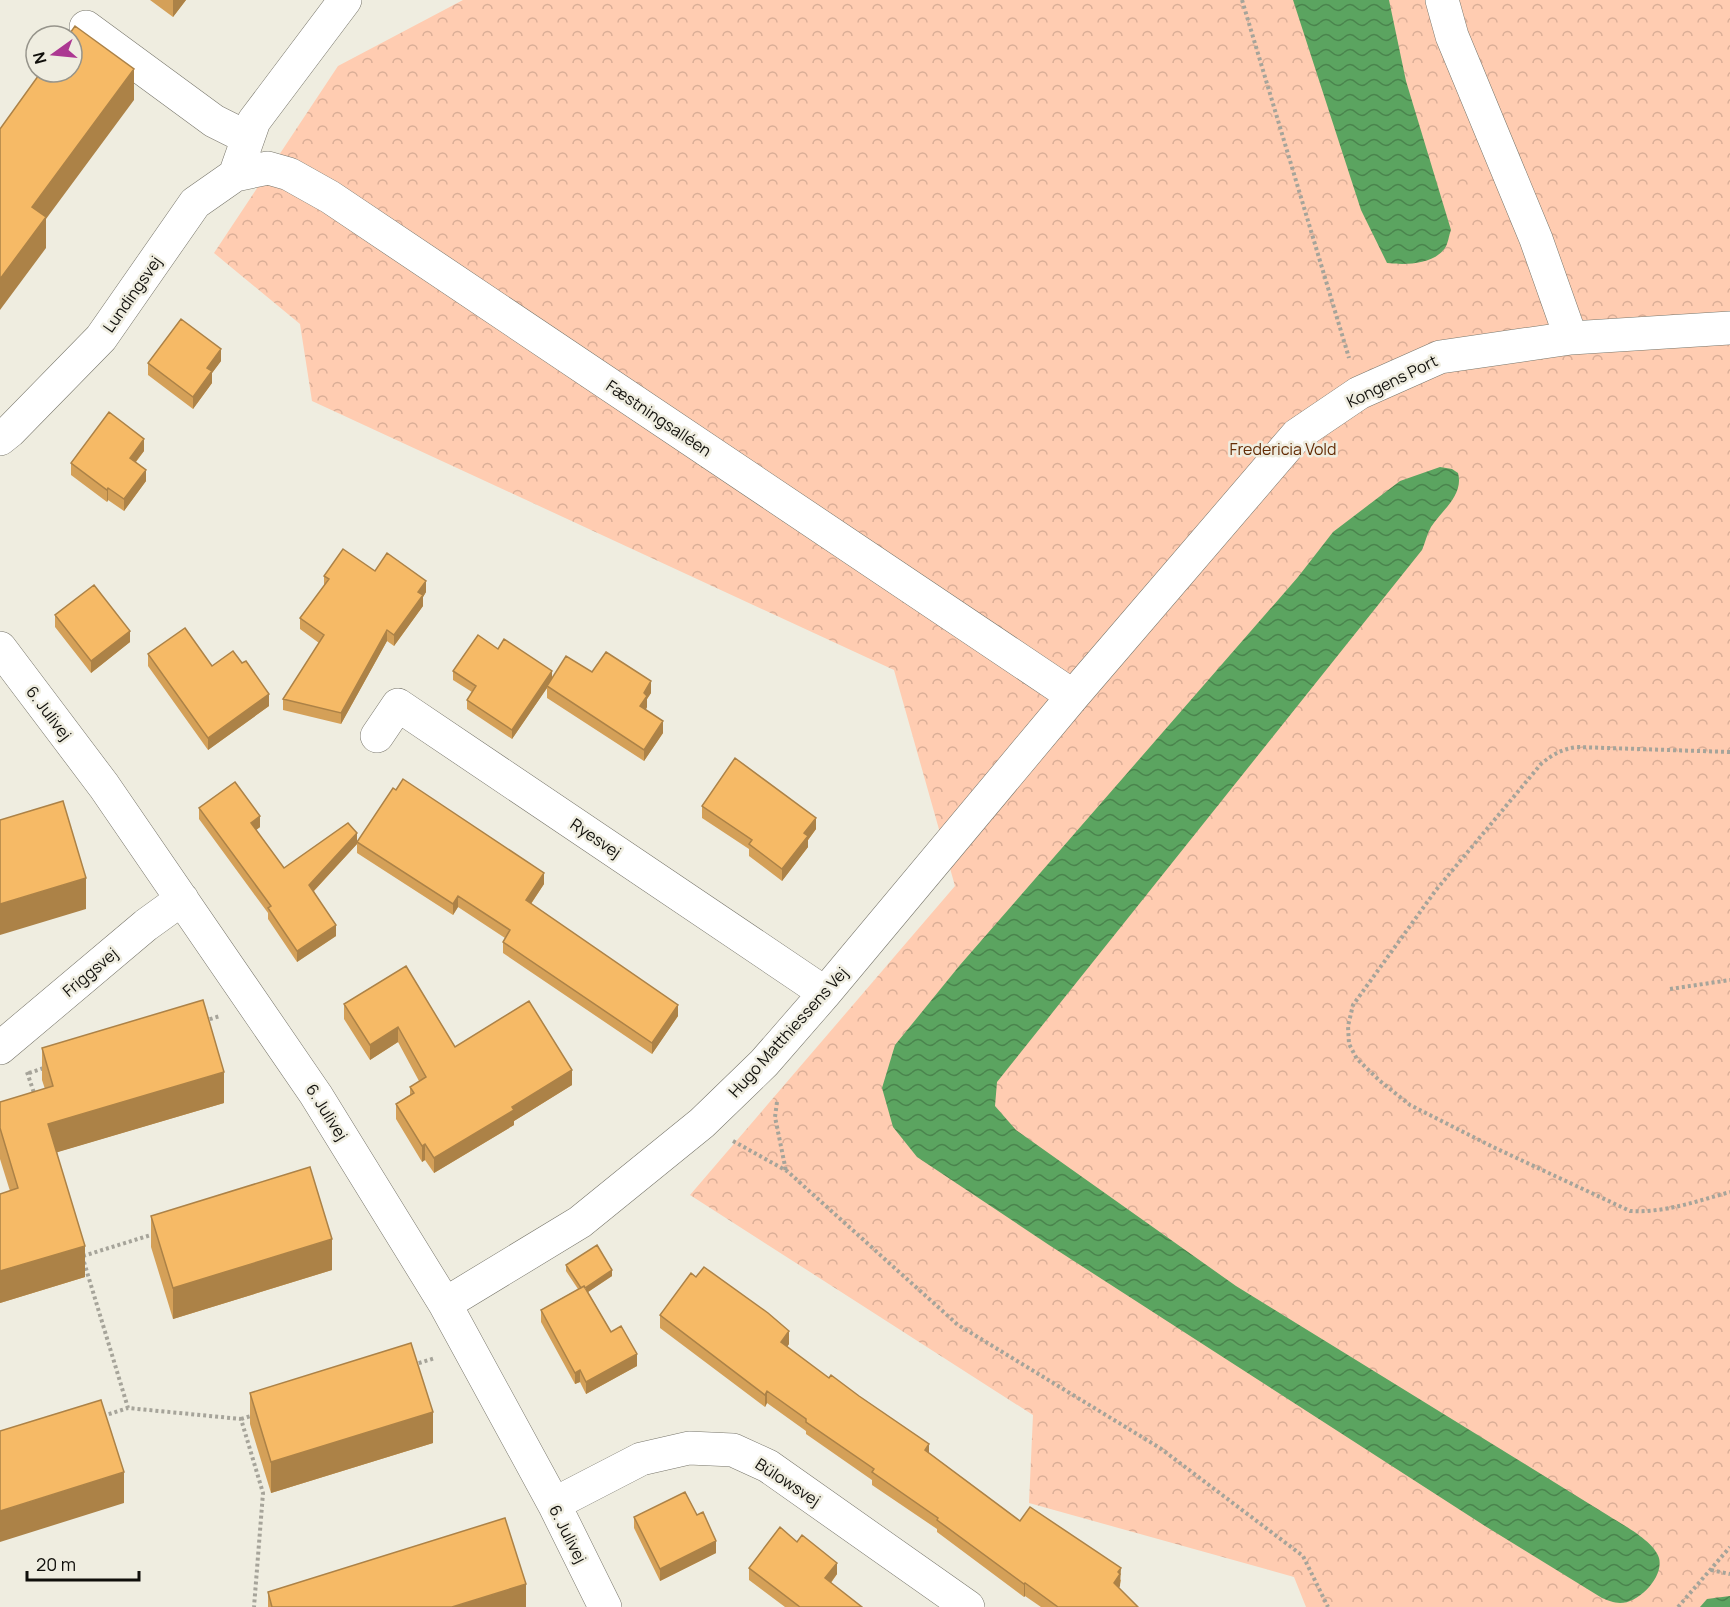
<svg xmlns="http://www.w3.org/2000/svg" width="1730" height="1607" viewBox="0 0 1730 1607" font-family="Manrope,sans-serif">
	<defs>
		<pattern id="park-crowns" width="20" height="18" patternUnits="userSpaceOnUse" patternTransform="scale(1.5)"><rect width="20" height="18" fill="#ffccb1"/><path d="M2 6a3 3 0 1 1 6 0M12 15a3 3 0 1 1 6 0" fill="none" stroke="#daae97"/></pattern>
		<pattern id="water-waves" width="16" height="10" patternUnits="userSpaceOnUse" patternTransform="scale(1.5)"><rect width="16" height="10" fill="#5ba460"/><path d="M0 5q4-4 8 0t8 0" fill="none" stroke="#4a844d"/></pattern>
	</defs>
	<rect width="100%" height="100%" fill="#efede0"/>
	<path fill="url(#park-crowns)" d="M463 0H1730V1607H1306L1294 1577 1029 1503 1033 1415 690 1195 955 886 894 670 312 401 300 324 214 253 338 66Z"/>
	<path fill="url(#water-waves)" d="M1293 0H1389L1406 81 1451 230C1449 235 1448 244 1445 248 1433 265 1405 265 1387 263L1361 210Z
		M1440 467 1452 469 1458 473C1464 495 1442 510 1431 527 1427 534 1425 543 1422 550L997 1082 995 1106 1016 1130 1236 1286 1609 1516C1623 1525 1654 1541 1659 1558 1664 1577 1639 1603 1620 1603 1614 1603 1607 1600 1602 1598L1485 1526 1049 1245 917 1157 893 1127 882 1088 895 1045 960 965 1298 577 1333 532 1400 481Z
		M1730 1596V1607H1700L1707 1599Z"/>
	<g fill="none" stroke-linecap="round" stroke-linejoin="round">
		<defs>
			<path id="minor" d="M1442 0 1452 36 1536 239 1571 338
				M86 27 214 121 248 138
				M235 175 268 168 289 174 330 197 1073 696
				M0 439 10 431 101 338 195 203 235 175 254 121 345 0
				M0 648 104 786 316 1095 445 1304 554 1504 605 1607
				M377 736 398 705 825 993
				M0 1048 146 925 182 899
				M445 1304 580 1222 702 1123 764 1063 825 993 1073 696 1297 435 1359 393 1440 357 1571 338 1730 328
				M554 1504 641 1459 689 1448 733 1450 768 1466 968 1607"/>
		</defs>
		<use href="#minor" stroke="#78766b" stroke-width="34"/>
		<path stroke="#a6a49a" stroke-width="4" stroke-dasharray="3 3" stroke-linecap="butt" d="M1242 0 1349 358
			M1730 752 1577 747C1562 749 1553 754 1541 764L1436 890 1353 1005 1348 1026 1349 1044 1357 1059 1380 1081 1410 1105 1493 1147 1630 1211C1665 1213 1697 1201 1730 1192
			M1670 989 1730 980
			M204 1021 220 1016
			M27 1072 35 1096
			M29 1073 44 1068
			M777 1102 775 1117 786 1171
			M733 1141 787 1171 958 1325 1160 1448 1303 1556 1328 1607
			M83 1256 154 1234
			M84 1262 128 1408 241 1419 263 1493 254 1607
			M413 1365 435 1358
			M103 1416 128 1408
			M241 1419 254 1415
			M1711 1570 1730 1574
			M1678 1607 1730 1547"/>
		<use href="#minor" stroke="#fff" stroke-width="33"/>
	</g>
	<path fill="#d4a058" d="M150 0H186L173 17Z
		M221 361 212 373V383L193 409 148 375V363Z
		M144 451 136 462 146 481 124 511 108 500 107 502 71 475V463Z
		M375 571 426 592 423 597V606L394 646 387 641 341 724 283 710V699L319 643 300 629V618L324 586V576Z
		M55 615 130 642 91 673 55 627Z
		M498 649 552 677 592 672 651 693 647 699V707L646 710 663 733 644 761 547 698V688L512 739 467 709V700L472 692 453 680V671Z
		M148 654 212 666 269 706 208 750 148 666Z
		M702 806 816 829 808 840V847L782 881 749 856V849L702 818Z
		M199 808 260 827 256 830 284 868 357 842 544 884 531 904 678 1016 652 1054 503 953V942L505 938 458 907 453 915 357 853V844L314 891 336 936 297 962 268 919V913L199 819Z
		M344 1004 455 1047 572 1085 514 1121V1125L434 1173 425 1160 422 1162 396 1119V1104L410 1095V1087L419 1081 398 1042 370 1060 344 1019Z
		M42 1048 224 1103 57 1152 85 1277 0 1303V1194L10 1191 0 1159V1102L45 1089 42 1080Z
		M151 1216 332 1270 173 1319 151 1247Z
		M566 1265 612 1276 588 1292 611 1332 637 1366 586 1394 580 1382 575 1384 541 1322V1310L578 1289 566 1271Z
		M696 1277 789 1344 787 1347 1020 1521 1121 1580 1119 1588 1138 1607H1041L1025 1596 1024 1597 937 1532V1529L872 1485V1480L806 1434V1431L767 1403 765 1407 660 1328V1315Z
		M250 1393 433 1443 271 1493 250 1424Z
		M634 1517 716 1553 660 1581 634 1528Z
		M797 1542 837 1574 831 1583 862 1607H785L749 1580V1568Z
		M268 1592 526 1607H268Z"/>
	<path fill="#ac8247" d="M173 0H186L173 17Z
		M134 69V100L46 219V248L0 310V279L32 207Z
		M221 349V361L212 373V383L193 409V397L207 368Z
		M144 439V451L130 469V458Z
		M146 470V481L124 511V499Z
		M108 488V500L107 502V490Z
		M426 581V592L423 597V606L394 646V635L418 592Z
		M387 630V641L341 724V713Z
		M130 631V642L91 673V661Z
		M552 671V680L547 686V688L512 739V730Z
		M651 681V693L647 699V707L640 718V706L644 693Z
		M269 694V706L208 750V738Z
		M663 721V733L644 761V750Z
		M260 816V827L251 834V823Z
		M816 818V829L808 840V847L782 881V869L804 833Z
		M357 833V844L309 896V885Z
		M544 873V884L526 911V900Z
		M86 878V909L0 935V904Z
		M458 896V907L453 915V904Z
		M336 925V936L297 962V951Z
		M678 1005V1016L652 1054V1043Z
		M398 1027V1042L370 1060V1045Z
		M572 1070V1085L514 1121V1125L434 1173V1158L512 1107Z
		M224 1072V1103L48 1155V1124Z
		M425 1144V1160L422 1162V1146Z
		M332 1239V1270L173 1319V1288Z
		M85 1246V1277L0 1303V1271Z
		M612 1270V1276L582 1296V1290Z
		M789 1331V1344L781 1355V1342Z
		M637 1354V1366L586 1394V1382Z
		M580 1370V1382L575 1384V1373Z
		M767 1391V1403L765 1407V1395Z
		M433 1412V1443L271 1493V1462Z
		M929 1444V1457L925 1450Z
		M124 1472V1503L0 1542V1511Z
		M716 1541V1553L660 1581V1569Z
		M837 1563V1574L825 1590V1578Z
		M1121 1568 1120 1586 1114 1595V1583L1118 1572Z
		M1025 1583V1596L1024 1597V1584Z
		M526 1584V1607H452Z"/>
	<path fill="#f6ba66" stroke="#ac8247" stroke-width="1.5" d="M75 26 134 69 32 207 46 217 0 279V129L41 72H72V36H68Z
		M181 319 221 349 207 368 212 371 193 397 148 363Z
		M109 412 144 439 130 458 146 470 124 499 108 488 107 490 71 463Z
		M343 549 375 571 387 553 426 581 418 592 423 595 394 635 387 630 341 713 283 699 324 635 300 618 329 579 324 576Z
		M94 585 130 631 91 661 55 615Z
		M185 628 212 666 233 651 242 663 246 661 269 694 208 738 148 654Z
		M478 635 498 649 504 639 552 671 512 730 467 700 476 686 453 671Z
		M606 652 651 681 644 693 647 696 640 706 663 721 644 750 547 686 566 656 592 672Z
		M735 758 816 818 804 833 808 836 782 869 749 844 752 840 702 806Z
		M403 779 544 873 526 900 678 1005 652 1043 503 942 510 930 458 896 453 904 357 842 393 788 396 790Z
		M235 782 260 816 251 823 284 868 348 823 357 833 309 885 336 925 297 951 268 908 271 906 199 808Z
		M63 801 86 878 0 904V820Z
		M406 966 455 1047 529 1001 572 1070 512 1107 514 1110 434 1158 425 1144 422 1146 396 1104 414 1093 410 1087 426 1077 398 1027 370 1045 344 1004Z
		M203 1000 224 1072 48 1124 85 1246 0 1271V1194L18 1188 0 1128V1102L53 1086 42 1048Z
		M310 1167 332 1239 173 1288 151 1216Z
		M597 1245 612 1270 585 1288 584 1286 581 1288 566 1265Z
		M704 1267 768 1313 789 1331 781 1342 829 1378 831 1375 859 1396 929 1444 925 1450 1020 1521 1030 1507 1121 1568 1118 1572 1120 1574 1114 1583 1138 1607H1058L1025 1583 1024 1584 937 1520 938 1518 872 1472 874 1469 806 1422V1419L767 1391 765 1395 660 1315 691 1273 696 1277Z
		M584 1286 611 1332 621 1326 637 1354 586 1382 580 1370 575 1373 541 1310Z
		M411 1343 433 1412 271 1462 250 1393Z
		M101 1400 124 1472 0 1511V1431Z
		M685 1492 697 1515 703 1512 716 1541 660 1569 634 1517Z
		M505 1518 526 1584 452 1607H272L268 1592Z
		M780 1527 797 1542 802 1535 837 1563 825 1578 862 1607H800L749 1568Z"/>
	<g text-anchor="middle" stroke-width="5" stroke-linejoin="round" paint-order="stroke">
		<g font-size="16" fill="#100f0b" stroke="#efede0">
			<text transform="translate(132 294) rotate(-55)" y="6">Lundingsvej</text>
			<text transform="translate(1392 381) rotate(-26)" y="6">Kongens Port</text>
			<text transform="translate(659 418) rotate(34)" y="6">Fæstningsalléen</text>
			<text transform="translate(49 713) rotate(53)" y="6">6. Julivej</text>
			<text transform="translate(596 838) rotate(34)" y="6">Ryesvej</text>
			<text transform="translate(90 972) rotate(-40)" y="6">Friggsvej</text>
			<text transform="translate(788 1032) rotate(-48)" y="6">Hugo Matthiessens Vej</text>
			<text transform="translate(327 1112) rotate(58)" y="6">6. Julivej</text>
			<text transform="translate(788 1482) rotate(33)" y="6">Bülowsvej</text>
			<text transform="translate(568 1534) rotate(63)" y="6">6. Julivej</text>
		</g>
		<g font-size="16" fill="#632c05" stroke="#efede0">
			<text x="1283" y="455">Fredericia Vold</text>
		</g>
	</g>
	<g transform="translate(54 54) rotate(255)"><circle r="28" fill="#efede0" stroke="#96948b" stroke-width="1.5"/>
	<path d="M0-4.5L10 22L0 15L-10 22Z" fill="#ac3892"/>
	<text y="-9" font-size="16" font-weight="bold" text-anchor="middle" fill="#100f0b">N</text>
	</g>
	<path d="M27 1571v9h112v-9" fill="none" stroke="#100f0b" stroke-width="3"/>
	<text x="36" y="1571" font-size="18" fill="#100f0b" stroke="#efede0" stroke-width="4.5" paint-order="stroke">20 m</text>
</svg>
